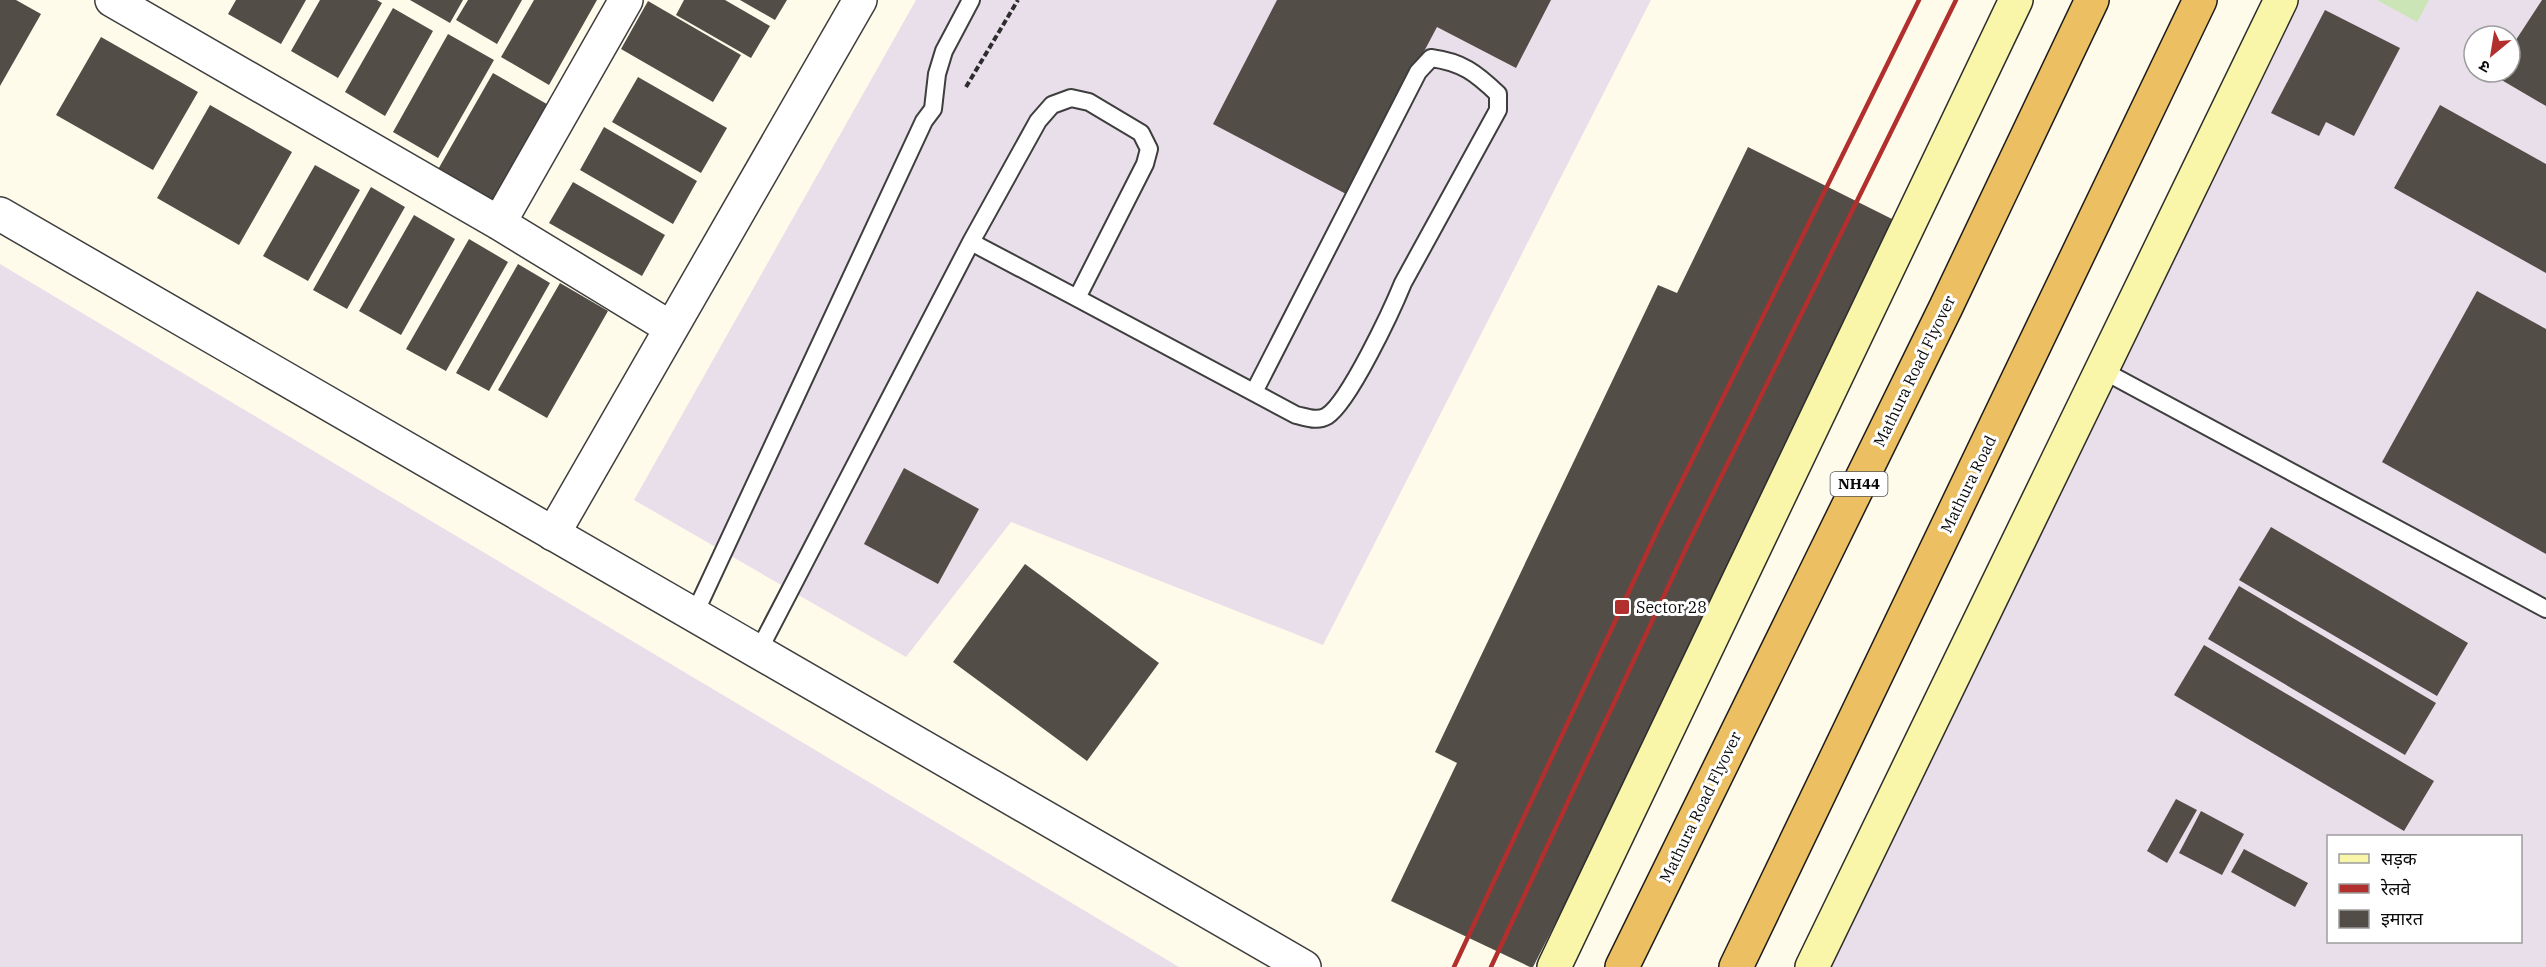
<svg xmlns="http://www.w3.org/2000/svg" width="2546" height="967" viewBox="0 0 2546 967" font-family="'IBM Plex Serif','Noto Sans Devanagari',serif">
	<rect width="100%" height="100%" fill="#fefbea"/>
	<path fill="#e9dfea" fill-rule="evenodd" d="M916 0H1651L1323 645 1011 522 906 657 634 500Z
		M2267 0H2546V967H1798ZM2474 36H2510V72H2474ZM2328 836H2520V942H2328Z
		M0 264 1179 967H0Z"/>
	<path fill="#cce5b7" d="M2377 0H2429L2417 22Z"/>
	<path fill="#534d48" d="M0 0H16L41 14 0 86Z
		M236 0H306L281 44 228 14Z
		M320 0H377L382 3 338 78 291 51Z
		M410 0H463L450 23Z
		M468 0H522L497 44 456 20Z
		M534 0H597L549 85 501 57Z
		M684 0H725L770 26 751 58 676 15Z
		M740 0H787L775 20Z
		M1277 0H1551L1516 68 1437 27 1348 195 1213 124Z
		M2542 0H2546V106L2493 75 2494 72H2510V49Z
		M648 1 741 55 713 102 621 49Z
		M393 8 433 31 385 116 345 92Z
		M2325 10 2400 48 2354 136 2326 122 2319 136 2271 113Z
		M448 34 494 60 438 158 393 132Z
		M101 37 198 92 153 170 56 115Z
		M493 73 552 107 496 206 436 173Z
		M638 77 727 128 701 173 612 122Z
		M210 105 292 152 239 245 157 198Z
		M2440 105 2546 164V273L2394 188Z
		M604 127 697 181 673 224 580 170Z
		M1748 147 1894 220 1631 775 1533 967H1530L1391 901 1457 763 1435 752 1658 285 1677 293Z
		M315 165 360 190 308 281 263 256Z
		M573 182 665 235 642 276 549 223Z
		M371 187 405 207 347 309 313 290Z
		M414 215 455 239 401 335 359 311Z
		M469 239 508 262 446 371 406 349Z
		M518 264 550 283 489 391 456 373Z
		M560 283 608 311 547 418 498 390Z
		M2477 291 2546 329V554L2382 462Z
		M904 468 979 509 938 584 864 544Z
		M2271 527 2468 643 2437 696 2239 580Z
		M1025 564 1159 663 1087 761 953 662Z
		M2239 586 2436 703 2405 755 2208 639Z
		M2204 645 2434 781 2404 831 2174 695Z
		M2176 799 2197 810 2167 863 2147 851Z
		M2201 811 2244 834 2222 875 2179 853Z
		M2244 849 2308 883 2295 907 2231 872Z"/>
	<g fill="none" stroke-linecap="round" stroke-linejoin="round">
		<defs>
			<path id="service" d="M1077 298 1296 415C1306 417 1317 422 1327 416 1349 402 1392 310 1403 283L1498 110V94C1476 73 1462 62 1431 58L1418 72 1254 392
				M2102 370 2546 609
				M694 615 924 121 933 109 937 74 944 51 971 0
				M758 652 971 242 1038 121 1052 105 1071 98 1089 102 1141 133 1149 149 1145 164 1077 298 971 242"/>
			<path id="minor" d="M112 0 499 223 671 328
				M499 223 626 0
				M553 534 860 0"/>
			<path id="tertiary" d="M0 214 1304 967"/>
			<path id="secondary" d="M1554 967 2016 0
				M1812 967 2281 0"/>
			<path id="trunk" d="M1622 967 1946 307 2092 0
				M1736 967 2200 0"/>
		</defs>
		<use href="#service" stroke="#3e3e3e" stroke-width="20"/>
		<use href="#minor" stroke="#3e3e3e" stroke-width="36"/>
		<use href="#tertiary" stroke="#3e3e3e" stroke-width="36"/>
		<use href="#secondary" stroke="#2d2d2d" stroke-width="36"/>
		<use href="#trunk" stroke="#1c1c1c" stroke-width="36"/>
		<path stroke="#2d2d2d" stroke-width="4" stroke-dasharray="6 3" stroke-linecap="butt" d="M966 87 1018 0"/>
		<use href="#service" stroke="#fff" stroke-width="16"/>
		<use href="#minor" stroke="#fff" stroke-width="33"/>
		<use href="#tertiary" stroke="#fff" stroke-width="33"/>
		<use href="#secondary" stroke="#f9f6aa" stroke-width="33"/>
		<use href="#trunk" stroke="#ecc062" stroke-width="33"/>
		<path stroke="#b1302d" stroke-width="4.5" d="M1454 967 1658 529 1919 0
			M1491 967 1688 544 1956 0"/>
	</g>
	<rect fill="#b1302d" stroke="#fff" stroke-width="2" x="1614" y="599" width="16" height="16" rx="3"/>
	<g text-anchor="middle" stroke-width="6" stroke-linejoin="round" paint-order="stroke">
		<rect fill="#fff" stroke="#545454" stroke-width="1.5" x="1830.5" y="472" width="57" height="24" rx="4.5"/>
		<g font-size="15" font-weight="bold" fill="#0b0b0b">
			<text x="1859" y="489">NH44</text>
		</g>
		<g font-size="16" fill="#0b0b0b" stroke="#fff">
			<text transform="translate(1914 371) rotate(-64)" y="6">Mathura Road Flyover</text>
			<text transform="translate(1968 484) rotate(-64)" y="6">Mathura Road</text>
			<text transform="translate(1700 807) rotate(-64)" y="6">Mathura Road Flyover</text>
		</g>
		<g font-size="16" fill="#0b0b0b" stroke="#fff" text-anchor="start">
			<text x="1636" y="613">Sector 28</text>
		</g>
	</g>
	<rect x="2327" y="835" width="195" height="108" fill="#ffffff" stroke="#9d9d9d" stroke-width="1.5"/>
	<rect x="2339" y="854" width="30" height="9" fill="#f9f6aa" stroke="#9d9d9d" stroke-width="1.5"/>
	<text x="2381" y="865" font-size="18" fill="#0b0b0b">सड़क</text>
	<rect x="2339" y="884" width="30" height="9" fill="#b1302d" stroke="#9d9d9d" stroke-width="1.5"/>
	<text x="2381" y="895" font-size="18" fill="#0b0b0b">रेलवे</text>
	<rect x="2339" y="910" width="30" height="18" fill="#534d48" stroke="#9d9d9d" stroke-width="1.5"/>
	<text x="2381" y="925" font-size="18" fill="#0b0b0b">इमारत</text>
	<g transform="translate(2492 54) rotate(210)"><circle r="28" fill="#ffffff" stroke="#9d9d9d" stroke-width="1.5"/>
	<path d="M0-4.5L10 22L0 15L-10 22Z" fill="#b1302d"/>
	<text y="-9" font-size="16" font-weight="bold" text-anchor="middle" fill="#0b0b0b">उ</text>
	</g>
</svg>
